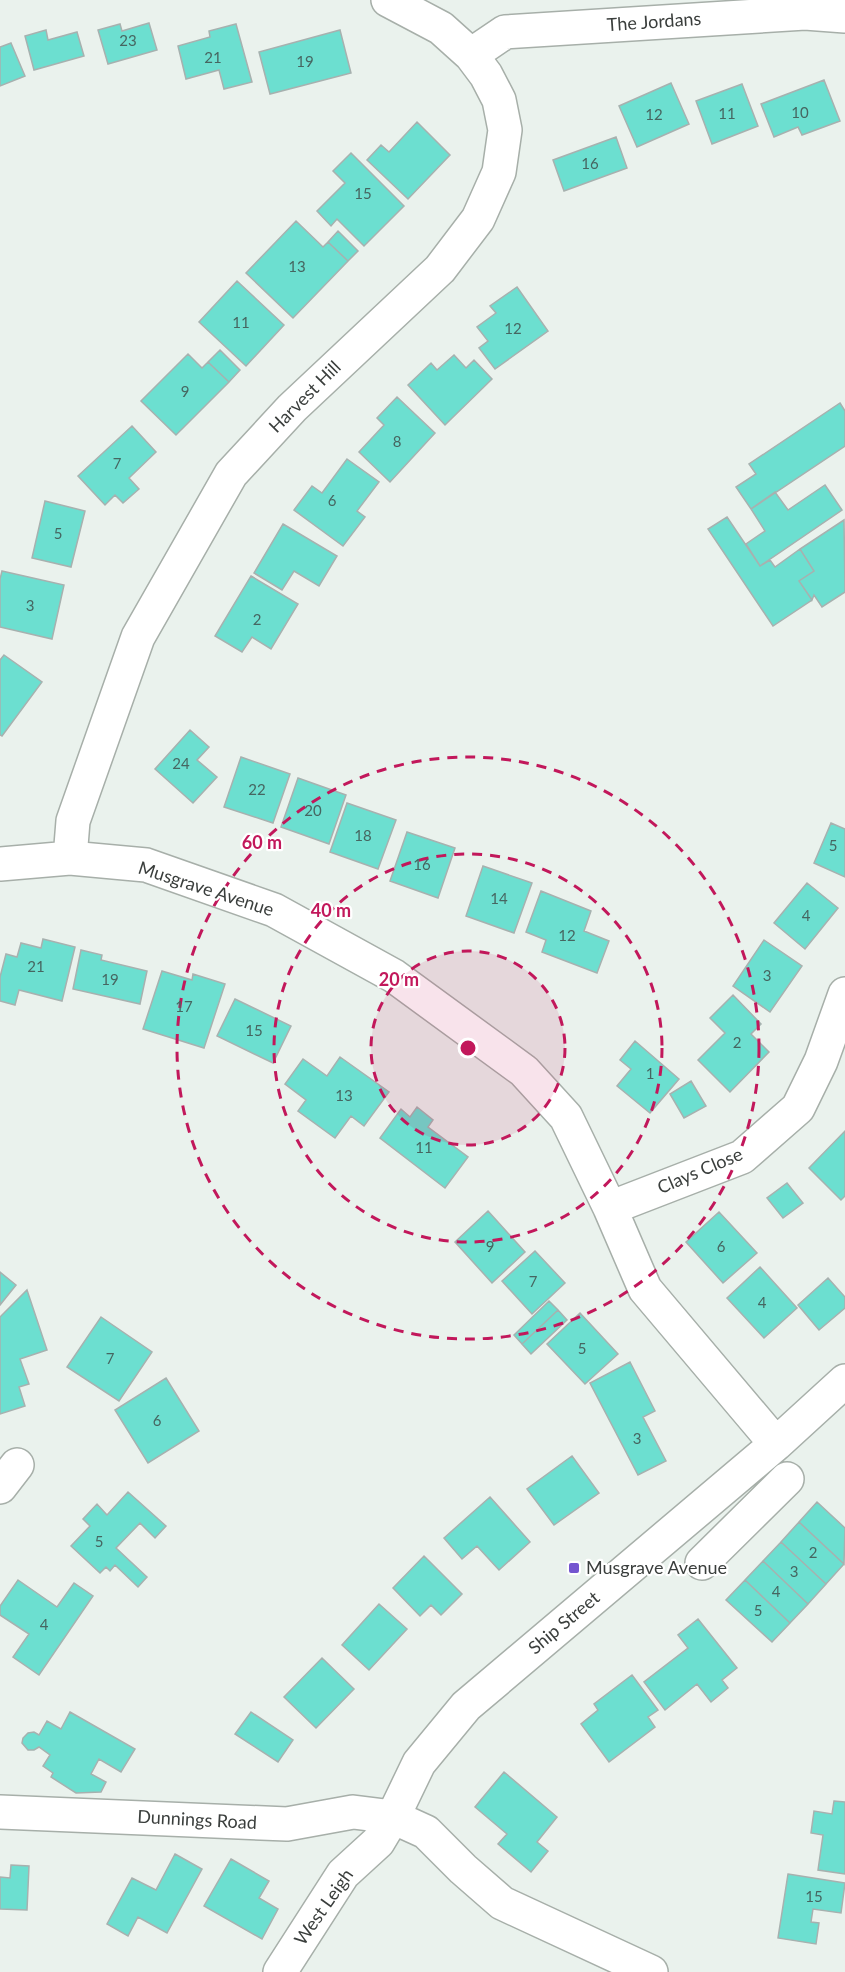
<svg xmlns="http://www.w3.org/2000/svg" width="845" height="1972" viewBox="0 0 845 1972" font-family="Lato,sans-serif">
	<rect width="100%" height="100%" fill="#eaf2ed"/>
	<path fill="#6cdfd0" stroke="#a7b1af" stroke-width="1.5" d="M149 23 157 50 108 64 98 30 120 24 122 31Z
		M236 24 252 82 224 89 219 70 186 79 178 46 210 37 209 31Z
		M46 30 48 40 77 32 84 56 34 70 25 36Z
		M340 30 351 73 270 94 259 52Z
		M11 43 25 76 0 86V47Z
		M824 80 840 121 802 135 798 127 774 137 761 104Z
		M671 83 689 124 637 147 619 106Z
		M742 84 758 126 712 144 696 101Z
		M417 122 450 155 408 199 367 160 381 145 389 152Z
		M616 137 627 168 564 191 553 160Z
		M351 153 404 206 364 246 337 219 331 226 317 211 345 183 333 171Z
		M296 221 323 247 328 242 348 261 293 318 246 273Z
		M338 231 358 251 348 261 328 242Z
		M237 281 284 325 246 366 199 322Z
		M517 287 548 331 495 369 479 348 488 341 477 327 496 313 490 306Z
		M220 350 240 370 229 382 208 362Z
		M188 354 202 368 208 362 229 382 176 435 141 401Z
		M454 355 466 368 474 360 492 379 445 425 408 385 431 363 437 370Z
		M397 397 435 433 390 482 359 452 384 425 377 418Z
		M840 403 845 411V446L751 509 736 487 756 474 749 464Z
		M132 426 156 452 129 478 139 489 123 503 115 495 105 505 78 476Z
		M347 459 379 482 357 511 365 517 343 546 294 510 312 486 322 493Z
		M825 485 842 510 760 566 746 544 765 531 751 509 775 492 788 510Z
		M45 501 85 511 71 567 32 558Z
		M727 517 760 566 770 560 775 567 800 549 814 571 799 581 812 600 773 626 708 529Z
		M844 520 845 592 822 607 814 595 812 600 799 581 814 571 800 549Z
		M283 524 337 556 319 586 294 571 282 590 254 573Z
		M2 571 64 585 52 639 0 627V579Z
		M251 576 298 604 271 649 252 637 242 652 215 636Z
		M4 655 42 682 2 736 0 735V660Z
		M190 730 209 747 197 760 217 777 193 803 155 769Z
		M241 757 290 774 273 823 224 807Z
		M298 778 346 795 329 844 281 827Z
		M347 803 396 820 378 869 330 852Z
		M831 823 845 829V877L814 863Z
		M407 832 455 848 438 898 390 881Z
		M483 866 532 883 514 933 466 916Z
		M807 883 838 908 805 949 774 923Z
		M541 891 591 911 584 931 609 941 597 973 542 952 546 940 526 932Z
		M43 939 75 947 62 1001 19 990 15 1005 0 1001V977L6 954 17 957 21 943 41 948Z
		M764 940 802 966 770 1012 733 986Z
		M81 950 102 955 101 960 147 971 140 1004 73 989Z
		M162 971 192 980 193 974 225 984 204 1048 143 1029Z
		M733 995 761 1024 751 1034 769 1052 730 1092 698 1060 725 1033 710 1018Z
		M235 999 291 1026 273 1063 217 1036Z
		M635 1041 679 1079 650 1113 617 1086 631 1069 620 1060Z
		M340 1057 389 1092 364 1126 351 1116 335 1138 298 1111 306 1100 285 1084 303 1059 327 1076Z
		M691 1081 706 1106 684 1118 670 1094Z
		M417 1107 433 1120 428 1127 468 1157 445 1188 380 1138 401 1109 410 1117Z
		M845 1131V1196L841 1200 809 1168Z
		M787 1183 803 1203 783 1218 767 1198Z
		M488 1211 525 1252 492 1283 455 1242Z
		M719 1212 757 1253 723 1283 686 1242Z
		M535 1251 565 1283 532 1314 502 1281Z
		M760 1267 797 1308 764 1338 727 1298Z
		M0 1272 16 1285 0 1305Z
		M828 1278 845 1297V1308L819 1330 798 1305Z
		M27 1290 47 1350 20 1359 29 1384 19 1387 25 1406 0 1414V1317Z
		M549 1301 558 1310 522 1344 514 1335Z
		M558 1310 567 1320 531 1354 522 1344Z
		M580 1313 618 1354 585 1384 547 1344Z
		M101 1317 152 1352 119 1401 67 1367Z
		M630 1362 655 1411 643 1417 666 1461 638 1475 590 1383Z
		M166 1378 199 1431 148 1463 115 1410Z
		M572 1456 599 1493 554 1525 527 1489Z
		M128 1492 166 1526 155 1538 140 1523 116 1548 147 1577 138 1587 115 1565 110 1571 106 1567 100 1573 71 1546 90 1526 83 1519 97 1504 107 1515Z
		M490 1497 530 1542 499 1570 477 1546 462 1559 444 1538Z
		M817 1502 845 1528 844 1564 799 1522Z
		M799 1522 844 1564 826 1584 781 1542Z
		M781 1542 826 1584 808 1604 763 1561Z
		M424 1556 462 1594 441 1615 431 1605 420 1616 393 1588Z
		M763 1561 808 1604 790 1623 745 1580Z
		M18 1580 57 1607 74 1583 93 1596 39 1675 13 1657 29 1634 0 1615V1606Z
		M745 1580 790 1623 772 1642 726 1600Z
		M379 1604 407 1629 369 1670 342 1645Z
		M698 1619 737 1668 722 1680 728 1688 711 1702 697 1684 665 1710 644 1682 688 1648 678 1635Z
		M322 1658 354 1689 316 1728 284 1697Z
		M632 1675 658 1710 648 1717 655 1727 609 1762 581 1724 598 1710 594 1704Z
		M70 1712 135 1749 121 1772 99 1759 91 1774 106 1782 101 1792 76 1793 51 1777 53 1773 43 1766 50 1755 39 1747 34 1750H28L22 1743 23 1738 28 1733 34 1732 39 1735 47 1721 61 1729Z
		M251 1712 293 1740 278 1762 235 1734Z
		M504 1772 557 1817 537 1842 548 1851 531 1872 498 1844 507 1834 475 1807Z
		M834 1801 845 1802V1874L818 1870 823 1835 811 1833 814 1811 832 1814Z
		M175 1854 202 1869 167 1933 138 1917 128 1936 107 1924 132 1878 156 1890Z
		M231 1859 269 1881 259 1898 278 1909 262 1939 204 1906Z
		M11 1865 29 1866 27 1910 0 1909V1877L10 1878Z
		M788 1874 845 1883 841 1913 813 1909 811 1922 819 1923 816 1944 778 1938Z"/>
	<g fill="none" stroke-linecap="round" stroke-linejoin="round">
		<defs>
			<path id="minor" d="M471 55 505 32 805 13 845 16
				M70 858 73 821 138 637 231 474 292 408 440 269 478 219 499 172 505 130 499 100 486 75 471 55 441 28 388 0
				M0 864 70 858 146 865 274 910 394 976 524 1071 566 1117 610 1208 645 1289 776 1444
				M610 1208 742 1157 798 1108 821 1061 845 994
				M0 1487 17 1465
				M702 1563 787 1479
				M0 1812 287 1824 353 1812 393 1817 426 1832 463 1869 502 1903 651 1972
				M280 1972 343 1874 378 1842 393 1817 419 1763 466 1706 776 1444 845 1381"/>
		</defs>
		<use href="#minor" stroke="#a7afa9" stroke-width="36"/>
		<use href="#minor" stroke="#fff" stroke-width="33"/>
	</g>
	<circle cx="468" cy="1048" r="97" fill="#c2185b" fill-opacity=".12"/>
	<g fill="none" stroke="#c2185b" stroke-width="3" stroke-dasharray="10 8">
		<circle cx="468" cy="1048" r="97"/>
		<circle cx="468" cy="1048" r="194"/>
		<circle cx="468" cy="1048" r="291"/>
	</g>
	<rect fill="#7455cf" stroke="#fff" stroke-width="2" x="568" y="1562" width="12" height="12" rx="3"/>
	<g text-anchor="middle" stroke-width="4.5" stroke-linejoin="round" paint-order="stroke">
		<g font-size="15" fill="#466661">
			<text x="128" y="46">23</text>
			<text x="213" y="63">21</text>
			<text x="305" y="67">19</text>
			<text x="800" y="118">10</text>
			<text x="727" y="119">11</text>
			<text x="654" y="120">12</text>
			<text x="590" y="169">16</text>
			<text x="363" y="199">15</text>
			<text x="297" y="272">13</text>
			<text x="241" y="328">11</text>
			<text x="513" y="334">12</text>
			<text x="185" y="397">9</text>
			<text x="397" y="447">8</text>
			<text x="117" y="469">7</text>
			<text x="332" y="506">6</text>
			<text x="58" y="539">5</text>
			<text x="30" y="611">3</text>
			<text x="257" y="625">2</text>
			<text x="181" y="769">24</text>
			<text x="257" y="795">22</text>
			<text x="313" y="816">20</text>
			<text x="363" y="841">18</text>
			<text x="833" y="851">5</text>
			<text x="422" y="870">16</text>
			<text x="499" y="904">14</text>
			<text x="806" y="921">4</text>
			<text x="567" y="941">12</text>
			<text x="36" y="972">21</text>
			<text x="767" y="981">3</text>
			<text x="110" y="985">19</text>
			<text x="184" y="1012">17</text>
			<text x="254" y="1036">15</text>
			<text x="737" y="1048">2</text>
			<text x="650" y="1079">1</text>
			<text x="344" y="1101">13</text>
			<text x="424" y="1153">11</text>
			<text x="490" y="1252">9</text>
			<text x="721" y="1252">6</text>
			<text x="533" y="1287">7</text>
			<text x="762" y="1308">4</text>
			<text x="582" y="1354">5</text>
			<text x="110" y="1364">7</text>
			<text x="157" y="1426">6</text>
			<text x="637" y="1444">3</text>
			<text x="99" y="1547">5</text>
			<text x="813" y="1558">2</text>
			<text x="794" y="1577">3</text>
			<text x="776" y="1597">4</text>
			<text x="758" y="1616">5</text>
			<text x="44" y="1630">4</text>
			<text x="814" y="1902">15</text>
		</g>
		<g font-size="18" fill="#3a3e3c" stroke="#fff">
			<text transform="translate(654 22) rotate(-4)" y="6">The Jordans</text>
			<text transform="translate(305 397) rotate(-45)" y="6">Harvest Hill</text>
			<text transform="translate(206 889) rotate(18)" y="6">Musgrave Avenue</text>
			<text transform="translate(700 1171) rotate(-23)" y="6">Clays Close</text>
			<text transform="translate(564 1623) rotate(-40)" y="6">Ship Street</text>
			<text transform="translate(197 1820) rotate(3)" y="6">Dunnings Road</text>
			<text transform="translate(324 1907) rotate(-55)" y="6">West Leigh</text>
		</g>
		<g font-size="18" fill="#3a3e3c" stroke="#fff" text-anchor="start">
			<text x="586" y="1574">Musgrave Avenue</text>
		</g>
	</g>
	<circle cx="468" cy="1048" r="9" fill="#c2185b" stroke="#fff" stroke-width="3"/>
	<g font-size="18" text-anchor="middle" font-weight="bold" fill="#c2185b" stroke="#fff" stroke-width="4.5" stroke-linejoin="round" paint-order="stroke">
		<text x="262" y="849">60 m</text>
		<text x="331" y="917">40 m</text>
		<text x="399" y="986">20 m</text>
	</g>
</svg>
